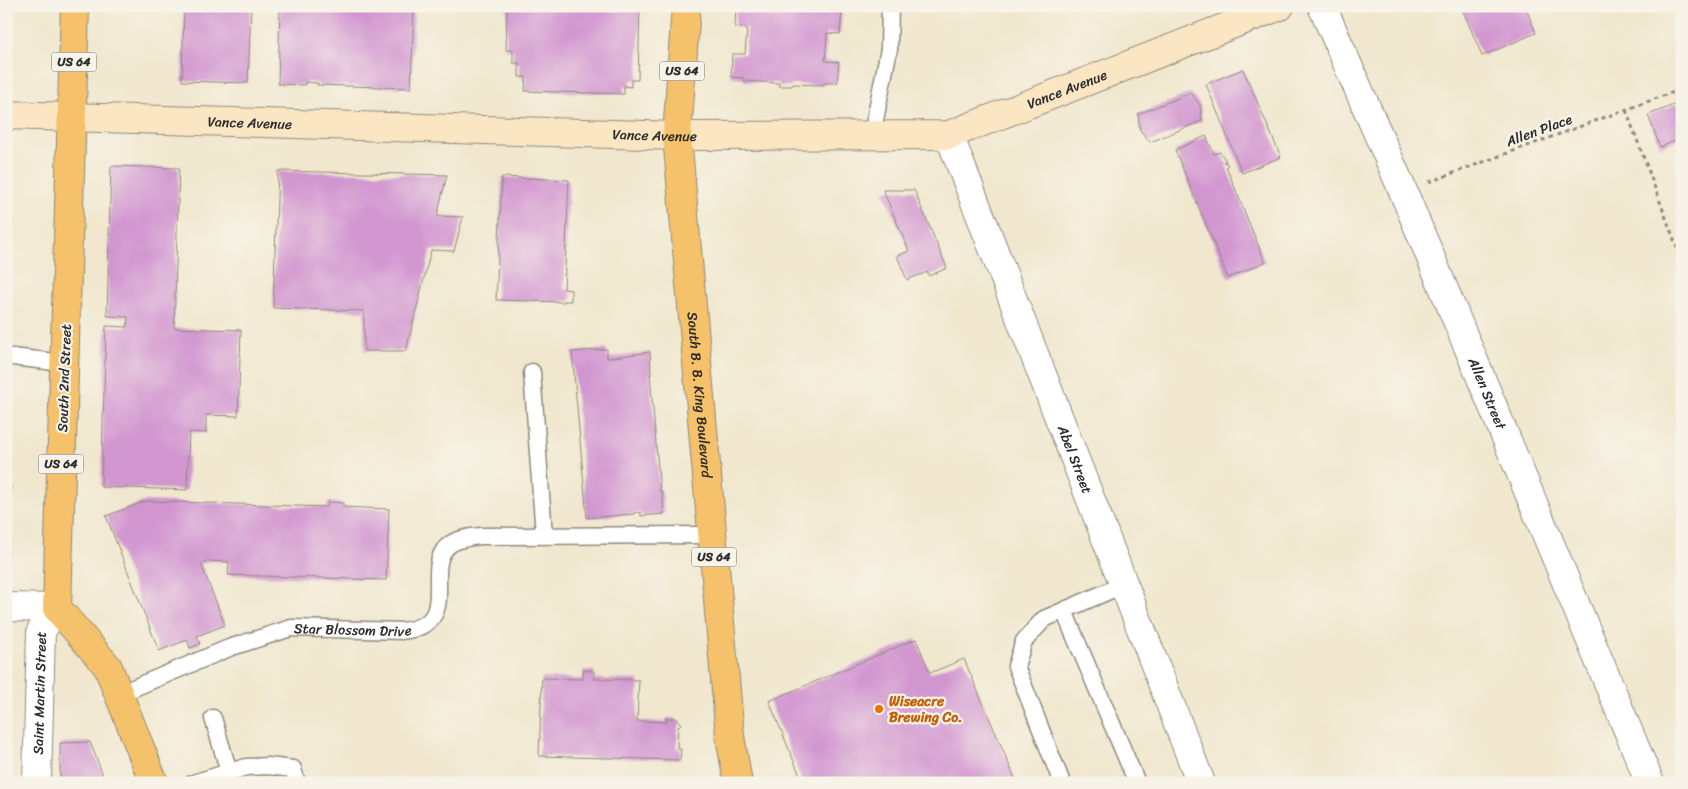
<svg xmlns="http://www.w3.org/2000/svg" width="1688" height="789" viewBox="0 0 1688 789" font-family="Sriracha,sans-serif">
	<rect width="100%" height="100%" fill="#f7f3e8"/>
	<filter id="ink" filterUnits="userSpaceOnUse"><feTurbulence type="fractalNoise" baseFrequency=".02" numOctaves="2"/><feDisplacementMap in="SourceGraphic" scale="10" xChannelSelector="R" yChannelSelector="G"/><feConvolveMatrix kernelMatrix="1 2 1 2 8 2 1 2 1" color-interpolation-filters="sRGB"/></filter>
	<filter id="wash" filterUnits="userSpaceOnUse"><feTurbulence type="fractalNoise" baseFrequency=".0096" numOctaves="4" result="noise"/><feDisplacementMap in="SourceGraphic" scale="20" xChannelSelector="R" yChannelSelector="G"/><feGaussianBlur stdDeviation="1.12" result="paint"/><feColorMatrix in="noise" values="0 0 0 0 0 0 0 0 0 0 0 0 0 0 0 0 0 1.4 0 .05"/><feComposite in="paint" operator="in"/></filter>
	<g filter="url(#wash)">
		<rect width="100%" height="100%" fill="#f0e7ce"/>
		<g id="blocks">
			<path fill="#d195d0" d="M184 6H251L248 83 182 81Z
				M280 6H414L411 88 317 85 318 83 305 82V85L278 84Z
				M507 6H640L638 80H631V87L624 86V94L525 91 526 77H519V63H513V50H506Z
				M736 6H800L829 8V11L842 12 840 34 827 33 825 61 839 62 837 83H824L823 85 793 84 792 86H779V83L744 81V78L731 77 732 54H745L747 28 735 27Z
				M1461 6H1525L1536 33 1482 56Z
				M1243 69 1281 157 1242 173 1206 84Z
				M1191 93 1200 105 1202 121 1150 142 1140 130 1138 114Z
				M1682 102V138L1660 147 1648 115Z
				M1206 136 1214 154 1220 152 1226 161H1224V163L1226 162 1228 165 1226 166 1265 262 1228 278 1175 150Z
				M111 166 179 168 174 328 241 330 238 416 206 415V433L189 432 187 490 101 487 106 326 127 327 128 317 107 316Z
				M278 171 447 175 437 216 463 217 454 251 431 250 406 351H364V311L273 308Z
				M502 177 569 180 564 289 571 290V301H564V302L496 300Z
				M883 190H914L947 268 929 276 927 272 907 280 897 256 909 251Z
				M607 349V358L650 352 651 375 650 374 660 492 662 491 664 514 641 516V512L634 513V514L587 518 572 352Z
				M6 485 11 486 8 565H6Z
				M146 501 327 507 328 502 343 503V507L389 509 386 580 228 575 229 562 209 561 201 564 225 625 197 636 200 644 190 648 187 640 159 651 106 516Z
				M916 639 930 673 964 659 1017 783H803L769 701Z
				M583 670 594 671V679L639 680 637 721 666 722V718H675L681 724 678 727 677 749H681L680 760 539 756 542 678 583 679Z
				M90 742 106 783 112 780 113 783H60V743Z"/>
		</g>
	</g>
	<g filter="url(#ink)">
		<use href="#blocks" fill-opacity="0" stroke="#8e897c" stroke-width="1"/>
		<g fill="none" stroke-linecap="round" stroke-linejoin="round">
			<defs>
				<g id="lane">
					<path d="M872 135 889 49 890 6"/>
					<path d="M12 357 64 363"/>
					<path d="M532 372 544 535"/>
					<path d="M1064 611 1137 783"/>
					<path id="s1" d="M119 694 229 648 291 628 401 631C467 625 417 564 452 543 461 538 472 537 482 536L712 535"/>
					<path d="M213 718 229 772"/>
					<path d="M193 783 246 767 268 766 293 769 297 783"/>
					<path d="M1062 783 1016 666 1024 641 1044 619 1125 584"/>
				</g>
				<g id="street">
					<path id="s2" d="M1322 6 1403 191 1650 783"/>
					<path id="s3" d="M949 135 1201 783"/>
					<path d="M6 607 57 608"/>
					<path id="s4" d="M37 783 41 631 57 608"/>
				</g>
				<g id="secondary">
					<path id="s5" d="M6 115 677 136 949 135 1280 6"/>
				</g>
				<g id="primary">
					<path d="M75 6 57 608 108 667 154 783"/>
					<path id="s6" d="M686 6 677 136 730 736 738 783"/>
				</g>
			</defs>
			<use href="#lane" stroke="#8e897c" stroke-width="19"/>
			<use href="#street" stroke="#8e897c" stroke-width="30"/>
			<use href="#secondary" stroke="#8e897c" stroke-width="30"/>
			<use href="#primary" stroke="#8e897c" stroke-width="30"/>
			<path stroke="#8e897c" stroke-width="3" stroke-dasharray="4 4" stroke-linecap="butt" d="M1626 110 1682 261
				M1429 182 1682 89"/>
			<use href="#lane" stroke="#fff" stroke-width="16"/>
			<use href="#street" stroke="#fff" stroke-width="28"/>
			<use href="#secondary" stroke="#fbe6c4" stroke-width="28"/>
			<use href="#primary" stroke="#f5c16b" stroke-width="28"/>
		</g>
	</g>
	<circle fill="#e8710a" stroke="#f7f3e8" stroke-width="2" cx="879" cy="709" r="5"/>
	<g text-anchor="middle" stroke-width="4.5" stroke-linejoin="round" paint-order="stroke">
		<g fill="#f7f3e8" stroke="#686764" stroke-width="1">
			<rect x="51.5" y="52.5" width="45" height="19" rx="4"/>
			<rect x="659.5" y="61.5" width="45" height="19" rx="4"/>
			<rect x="38.5" y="454.5" width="45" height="19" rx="4"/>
			<rect x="691.5" y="547.5" width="45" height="19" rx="4"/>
		</g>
		<g font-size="12" font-weight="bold" fill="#2b2b2b">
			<text x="74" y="66">US 64</text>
			<text x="682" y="75">US 64</text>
			<text x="61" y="468">US 64</text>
			<text x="714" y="561">US 64</text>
		</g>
		<g font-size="14" fill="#2b2b2b" stroke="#f7f3e8">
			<text dy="5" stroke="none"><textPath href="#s5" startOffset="1070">Vance Avenue</textPath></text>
			<text dy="5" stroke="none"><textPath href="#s5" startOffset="244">Vance Avenue</textPath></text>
			<text transform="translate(1539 130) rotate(-20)" y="5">Allen Place</text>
			<text dy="5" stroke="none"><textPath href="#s5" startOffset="649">Vance Avenue</textPath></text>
			<text transform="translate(64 378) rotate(-88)" y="5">South 2nd Street</text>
			<text dy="5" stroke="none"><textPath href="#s2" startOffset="421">Allen Street</textPath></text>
			<text dy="5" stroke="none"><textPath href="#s6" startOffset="390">South B. B. King Boulevard</textPath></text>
			<text dy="5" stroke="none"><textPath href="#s3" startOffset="348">Abel Street</textPath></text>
			<text dy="5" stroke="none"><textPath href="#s1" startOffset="246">Star Blossom Drive</textPath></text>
			<text dy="5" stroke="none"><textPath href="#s4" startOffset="90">Saint Martin Street</textPath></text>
		</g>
		<g font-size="14" font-weight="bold" fill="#c56008" stroke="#f7f3e8" text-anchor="start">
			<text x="889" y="706">Wiseacre<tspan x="889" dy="16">Brewing Co.</tspan></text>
		</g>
	</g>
	<rect width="1688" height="789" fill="none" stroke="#f7f3e8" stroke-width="25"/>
</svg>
